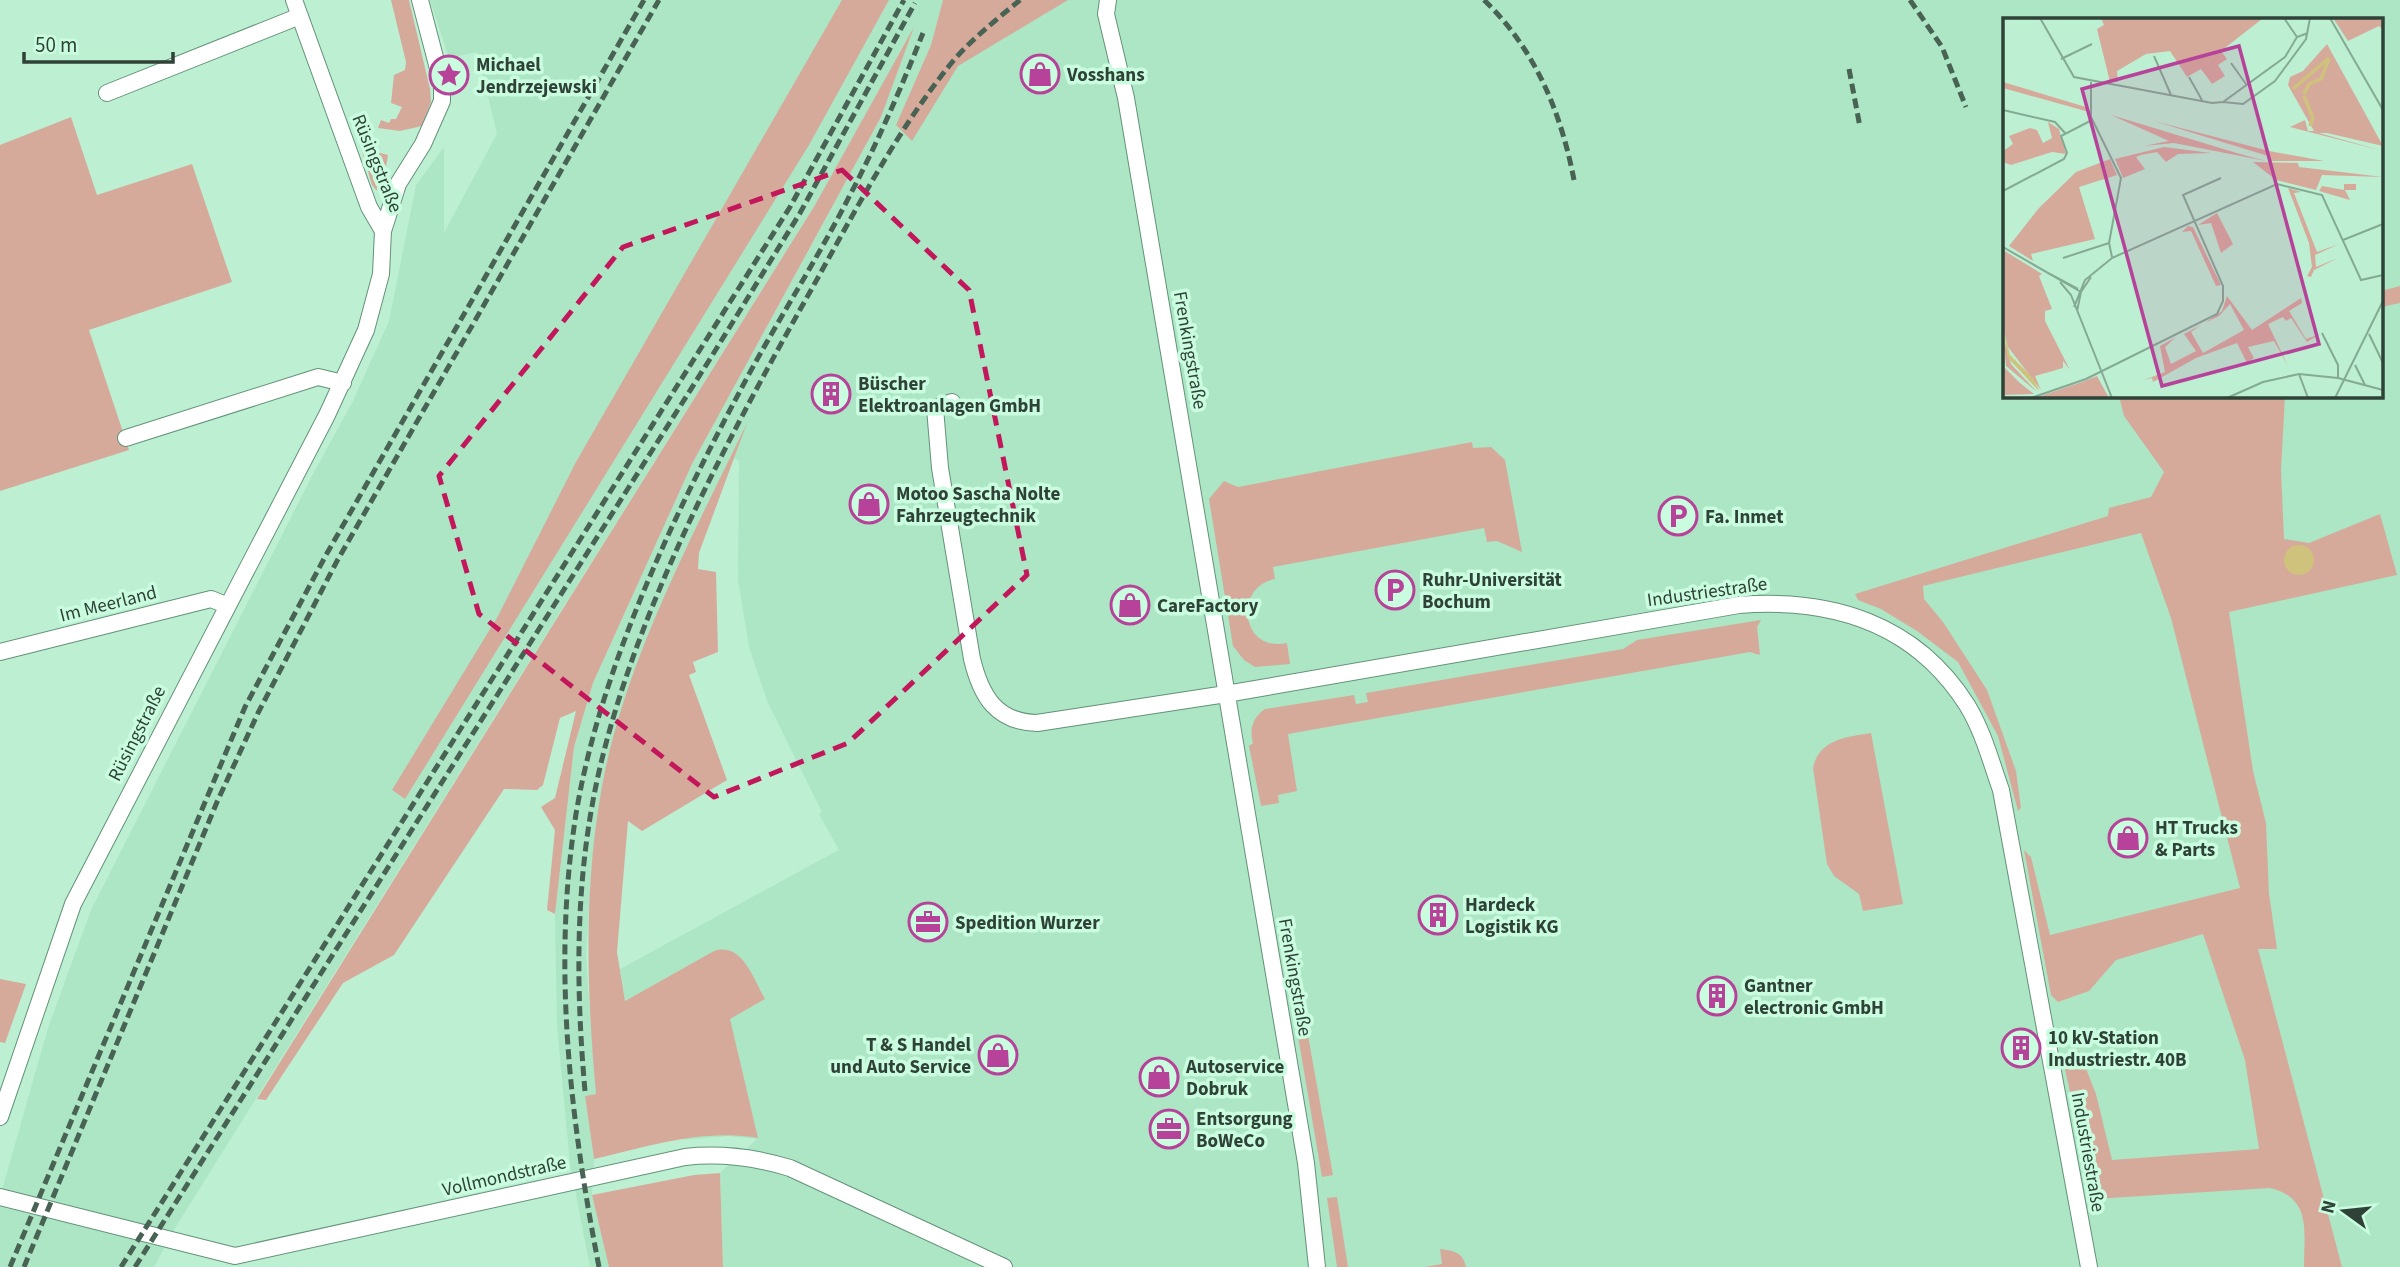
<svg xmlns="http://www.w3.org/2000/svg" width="2400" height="1267" viewBox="0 0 2400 1267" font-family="'Source Sans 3',sans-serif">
	<rect width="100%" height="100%" fill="#bdefd2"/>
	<path fill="#ace6c5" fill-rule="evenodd" d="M430 0H943L931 45 899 119 986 0H2400V1267H723L720 1173 757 1139 728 1136 683 1140 705 956 625 1001 620 969 839 850 819 814 822 812 768 703 749 647 738 580 739 461 734 458 742 434 673 577 627 695 606 766 592 861 586 958 596 1094 585 1096 594 1159 592 1195 609 1267H590L570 1164 557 1026 555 914 574 747 593 683 692 464 881 117 911 34 815 205 175 1228 154 1267H0V1197L48 1028 91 910 312 476 353 401 389 321 416 185 444 147V233L497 134 477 52 449 58ZM2004 19H2381V396H2004Z"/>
	<path fill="#d6aa9b" d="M391 0H409L430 89 431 102 422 126 400 131 378 128 381 120 389 123 391 119H396L402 107 391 103 394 75 405 70 406 62Z
		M842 0H889L809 145 405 799 392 790 498 616 576 462Z
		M943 0H1068L958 66 912 141 896 125 931 45Z
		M914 27 881 117 692 464 593 683 574 747 555 914 547 910 555 830 541 807 555 798 576 711 560 718 543 785 537 790 504 789 394 955 343 983 266 1100 257 1099 815 205Z
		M71 117 97 195 192 164 232 282 89 330 129 450 0 491V145Z
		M361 148 388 155 382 191 376 190 372 185Z
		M2400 286V303L2381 307V291Z
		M2119 396H2285L2281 470 2284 539 2309 543 2380 514 2397 575 2229 612 2253 771 2266 823 2269 894 2277 949H2258L2342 1267H2304C2304 1231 2312 1198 2270 1188L2094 1199 2062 1056 2079 1051 2096 1094 2112 1160 2259 1149 2245 1060 2203 934 2116 960 2089 991 2058 1002 2051 995 2024 850 2031 857 2050 935 2240 888 2171 618 2141 533 1923 586 1924 599 1943 622 1987 690 2016 771 2021 808 2018 811 1998 736 1958 662 1917 631 1881 609 1858 600 1855 594 2108 516 2109 508 2151 497 2164 472 2124 416Z
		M747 423 699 553 698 569 716 572 718 652 693 662 696 672 689 675 727 780 642 831 628 821 617 952 625 1001 714 951C742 942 753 978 765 999L730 1019 758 1138C704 1128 646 1147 594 1159L585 1096 596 1094C586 984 583 874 606 766 633 646 694 533 747 423Z
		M1472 442 1473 448 1491 447 1505 460 1522 552 1497 541 1487 542 1484 528 1273 567 1275 579C1233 587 1241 653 1287 643L1290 664 1255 667 1244 660 1233 646 1209 499 1224 481 1238 487Z
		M1761 620 1757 627 1760 655 1750 652 1288 734 1297 791 1278 795 1279 803 1261 806 1249 746 1253 743C1249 729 1253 717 1265 709L1354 695 1356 704 1368 702 1366 693 1623 649 1637 640Z
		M1871 733 1903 904 1863 911 1859 894 1834 876 1827 864 1813 768C1819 739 1847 737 1871 733Z
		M1293 952 1333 1175 1322 1177 1284 954Z
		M0 979 26 984 5 1043 0 1042Z
		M720 1173 723 1267H609L592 1195 694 1175Z
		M1337 1197 1348 1267H1337L1327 1198Z
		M1440 1249C1454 1251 1463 1252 1466 1267H1425L1442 1264Z"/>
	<path fill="#cfc27c" d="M2284 560a15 15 0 1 1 30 0a15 15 0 1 1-30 0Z"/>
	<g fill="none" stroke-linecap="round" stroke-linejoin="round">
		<defs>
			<path id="minor" d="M1108 0 1106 14 1126 98 1306 1163 1317 1267
				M107 93 300 16
				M383 231 398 184 423 144 442 101V84L420 0
				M952 402 935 408 940 468 972 659C981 696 996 722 1037 723L1226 694 1739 605C1831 598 1915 623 1967 705 1983 731 1991 762 2001 790L2089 1267
				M126 438 318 377 343 383
				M0 652 211 599 226 605
				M0 1117 73 904 327 415 366 330 381 274 383 231 369 207 294 0
				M0 1197 235 1256 685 1157C722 1153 754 1157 790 1168L1004 1267"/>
		</defs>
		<use href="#minor" stroke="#639278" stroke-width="18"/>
		<use href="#minor" stroke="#fff" stroke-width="16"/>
		<path stroke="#486253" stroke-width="5" stroke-dasharray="10 5" stroke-linecap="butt" d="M1484 0C1535 49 1561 112 1574 180
			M1910 0 1942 47 1966 107
			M1849 69 1860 127
			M585 1091C575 979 575 868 602 759 641 601 727 440 806 299 850 221 893 136 949 66 969 41 995 21 1020 0
			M10 1267 245 707 326 555 644 0
			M24 1267 217 802 258 713 337 561 659 0
			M121 1267 790 207 904 0
			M135 1267 710 359 800 213 915 3
			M599 1267C570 1118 552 965 576 814 600 670 672 519 740 391 775 324 816 262 850 195 878 142 901 88 923 33"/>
	</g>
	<path fill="none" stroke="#c2185b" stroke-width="5" stroke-dasharray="14 9" stroke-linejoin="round" d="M842 170 969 290 1027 575 848 743 714 797 479 614 439 476 623 247Z"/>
	<defs>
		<symbol id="shop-ring" viewBox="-11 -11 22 22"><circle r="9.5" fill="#cafcdf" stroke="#b74299" stroke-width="1.5"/><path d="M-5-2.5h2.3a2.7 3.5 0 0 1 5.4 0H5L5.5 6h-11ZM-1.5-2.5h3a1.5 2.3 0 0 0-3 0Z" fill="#b74299"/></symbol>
		<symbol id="sight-ring" viewBox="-11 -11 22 22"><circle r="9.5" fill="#cafcdf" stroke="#b74299" stroke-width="1.5"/><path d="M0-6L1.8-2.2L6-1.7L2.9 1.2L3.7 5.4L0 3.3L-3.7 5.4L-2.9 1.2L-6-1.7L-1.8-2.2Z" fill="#b74299"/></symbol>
		<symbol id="building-ring" viewBox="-11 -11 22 22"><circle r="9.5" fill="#cafcdf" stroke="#b74299" stroke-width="1.5"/><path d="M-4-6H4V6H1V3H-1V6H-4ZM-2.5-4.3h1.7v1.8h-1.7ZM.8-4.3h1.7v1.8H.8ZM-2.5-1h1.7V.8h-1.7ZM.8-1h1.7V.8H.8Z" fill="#b74299"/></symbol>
		<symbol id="parking-ring" viewBox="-11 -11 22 22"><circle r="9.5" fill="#cafcdf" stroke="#b74299" stroke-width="1.5"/><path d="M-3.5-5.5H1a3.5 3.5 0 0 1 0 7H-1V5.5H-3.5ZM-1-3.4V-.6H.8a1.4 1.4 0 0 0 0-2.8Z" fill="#b74299"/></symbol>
		<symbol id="office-ring" viewBox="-11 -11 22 22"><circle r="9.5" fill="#cafcdf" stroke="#b74299" stroke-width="1.5"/><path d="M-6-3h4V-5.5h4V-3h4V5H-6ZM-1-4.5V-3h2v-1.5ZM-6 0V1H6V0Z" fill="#b74299"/></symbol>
	</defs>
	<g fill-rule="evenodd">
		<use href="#shop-ring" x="1018" y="52" width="44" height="44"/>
		<use href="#sight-ring" x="427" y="53" width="44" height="44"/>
		<use href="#building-ring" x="809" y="372" width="44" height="44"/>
		<use href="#shop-ring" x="847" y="482" width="44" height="44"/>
		<use href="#parking-ring" x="1656" y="494" width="44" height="44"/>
		<use href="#parking-ring" x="1373" y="568" width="44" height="44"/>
		<use href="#shop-ring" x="1108" y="583" width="44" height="44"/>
		<use href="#shop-ring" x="2106" y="816" width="44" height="44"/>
		<use href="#building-ring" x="1416" y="893" width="44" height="44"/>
		<use href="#office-ring" x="906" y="900" width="44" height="44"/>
		<use href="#building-ring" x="1695" y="974" width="44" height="44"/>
		<use href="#building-ring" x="1999" y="1026" width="44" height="44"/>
		<use href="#shop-ring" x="976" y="1033" width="44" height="44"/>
		<use href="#shop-ring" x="1137" y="1055" width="44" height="44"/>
		<use href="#office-ring" x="1147" y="1107" width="44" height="44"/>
	</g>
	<g text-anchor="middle" stroke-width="7" stroke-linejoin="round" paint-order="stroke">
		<g font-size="19" font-weight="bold" fill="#2e4237" stroke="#cafcdf" text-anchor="start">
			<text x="476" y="71">Michael<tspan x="476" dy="22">Jendrzejewski</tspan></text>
			<text x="1067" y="81">Vosshans</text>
			<text x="858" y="390">Büscher<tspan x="858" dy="22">Elektroanlagen GmbH</tspan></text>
			<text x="896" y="500">Motoo Sascha Nolte<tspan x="896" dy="22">Fahrzeugtechnik</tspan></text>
			<text x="1705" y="523">Fa. Inmet</text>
			<text x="1422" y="586">Ruhr-Universität<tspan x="1422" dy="22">Bochum</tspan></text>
			<text x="1157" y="612">CareFactory</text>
			<text x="2155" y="834">HT Trucks<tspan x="2155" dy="22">&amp; Parts</tspan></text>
			<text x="1465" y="911">Hardeck<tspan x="1465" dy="22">Logistik KG</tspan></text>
			<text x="955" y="929">Spedition Wurzer</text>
			<text x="1744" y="992">Gantner<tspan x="1744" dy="22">electronic GmbH</tspan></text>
			<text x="2048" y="1044">10 kV-Station<tspan x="2048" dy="22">Industriestr. 40B</tspan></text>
			<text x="971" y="1051" text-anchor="end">T &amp; S Handel<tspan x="971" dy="22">und Auto Service</tspan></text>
			<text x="1186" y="1073">Autoservice<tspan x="1186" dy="22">Dobruk</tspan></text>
			<text x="1196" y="1125">Entsorgung<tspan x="1196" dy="22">BoWeCo</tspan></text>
		</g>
		<g font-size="19" fill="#2e4237" stroke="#cafcdf">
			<text transform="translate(378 163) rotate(68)" y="7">Rüsingstraße</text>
			<text transform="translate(1191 350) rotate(80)" y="7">Frenkingstraße</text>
			<text transform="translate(1707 591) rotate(-8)" y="7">Industriestraße</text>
			<text transform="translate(108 603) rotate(-14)" y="7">Im Meerland</text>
			<text transform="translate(136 733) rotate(-63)" y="7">Rüsingstraße</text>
			<text transform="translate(1296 977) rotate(80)" y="7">Frenkingstraße</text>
			<text transform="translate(2089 1152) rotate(80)" y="7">Industriestraße</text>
			<text transform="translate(504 1175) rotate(-13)" y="7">Vollmondstraße</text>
		</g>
	</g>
	<g transform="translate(2003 18)">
		<rect width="380" height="380" fill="#bdefd2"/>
		<path d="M98 0H259V1L218 33 224 41 215 47 222 58 209 66 198 51 184 59 167 33 143 36 114 53 115 64H107L94 11 101 7ZM330 0H373L380 3V12L376 8 345 23ZM324 26 380 128 324 115H316L380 133 287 109 302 102 305 113H311L285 67 287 59 300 53ZM0 64 86 90V94L0 70ZM108 97 237 136 263 143 171 125 141 128 166 123ZM151 103 266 133 321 143H265V138ZM45 104 56 111 63 136 49 134 8 147 0 144V133L10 126 6 118 27 110 34 112 40 125 49 120ZM161 129 208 135 175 136 163 144 154 134 138 137 133 139 142 151 120 160 112 141ZM107 141 114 157 76 169 92 221 28 236 30 243 6 228 36 190 73 154ZM250 144 295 145 296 149 380 159 319 157 313 172 273 162ZM341 166H353V172H342L347 182 316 173 319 168 341 172ZM285 170 298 174 291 175 314 234 336 226 312 237 313 249 335 240 311 252 308 259 304 258 309 249 306 225ZM214 195 230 226 218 235 208 205 195 207ZM185 208 190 209 218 267 213 268 188 213 179 214ZM0 232 39 256 36 258 49 291 42 293V303L67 352 60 343V350L32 358 38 372 5 329 0 309ZM224 278 249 312 298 280 299 285 286 293 303 321 317 316 304 324 288 300 283 303 280 299 265 306 285 348 271 323 245 329 251 340 244 345 234 325 193 340 150 364 149 360 141 362 162 354 157 328 173 319 162 329 168 346 193 333 181 316 198 307 188 314 200 335 241 312 227 286 216 298 202 305 219 293ZM0 319 8 346 34 374 3 348ZM0 348 17 365 31 376 0 377ZM94 358 106 380H32L79 364Z" fill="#d6aa9b"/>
		<path d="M0 309 7 337 31 361 36 373 5 340Z" fill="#cfc27c"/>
		<path fill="none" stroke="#cfc27c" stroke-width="3.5" d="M290 71 326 40M301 76 306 66 318 61 326 41M301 78 310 100 307 108"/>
		<path fill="none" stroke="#84aa94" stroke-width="2" d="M37 0 71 59 209 85 220 84 282 39 294 19 305 15M281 0 294 19M327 0 380 92M151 38 168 77M58 41 89 26M228 45 243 66M186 59 200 84M88 64V99L118 160 106 225 109 239M220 84 240 86 272 63 303 21 307 0M0 92 52 104 62 115M0 173 61 141 64 135 58 118 89 102M340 222 380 206M0 229 78 274M60 240 106 225M45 255 75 271M57 264 68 277 109 380M71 289 82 262 109 240 274 166 319 177 358 262 380 257M74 293 78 274 88 259M319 315 335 347V360M366 316 380 345M352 347 362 367M296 356 305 380M28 380 83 361 214 296 220 283V268L180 177 218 160M224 380 260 364 296 356 335 360 380 372M332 380 380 283"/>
		<path fill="#b74299" fill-opacity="0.15" stroke="#b74299" stroke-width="3.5" d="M236 28 316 326 159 368 79 71Z"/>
		<rect width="380" height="380" fill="none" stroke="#2e4237" stroke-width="3.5"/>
	</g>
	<g transform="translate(2344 1211) rotate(285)" stroke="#cafcdf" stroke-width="5" paint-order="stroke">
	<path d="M0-5L12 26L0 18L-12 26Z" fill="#2e4237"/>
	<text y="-10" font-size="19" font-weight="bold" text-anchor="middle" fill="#2e4237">N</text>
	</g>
	<path d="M24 52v10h149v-10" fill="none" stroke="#2e4237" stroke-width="3.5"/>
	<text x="35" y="52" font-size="21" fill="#2e4237" stroke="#cafcdf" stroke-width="5" paint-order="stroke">50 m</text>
</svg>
